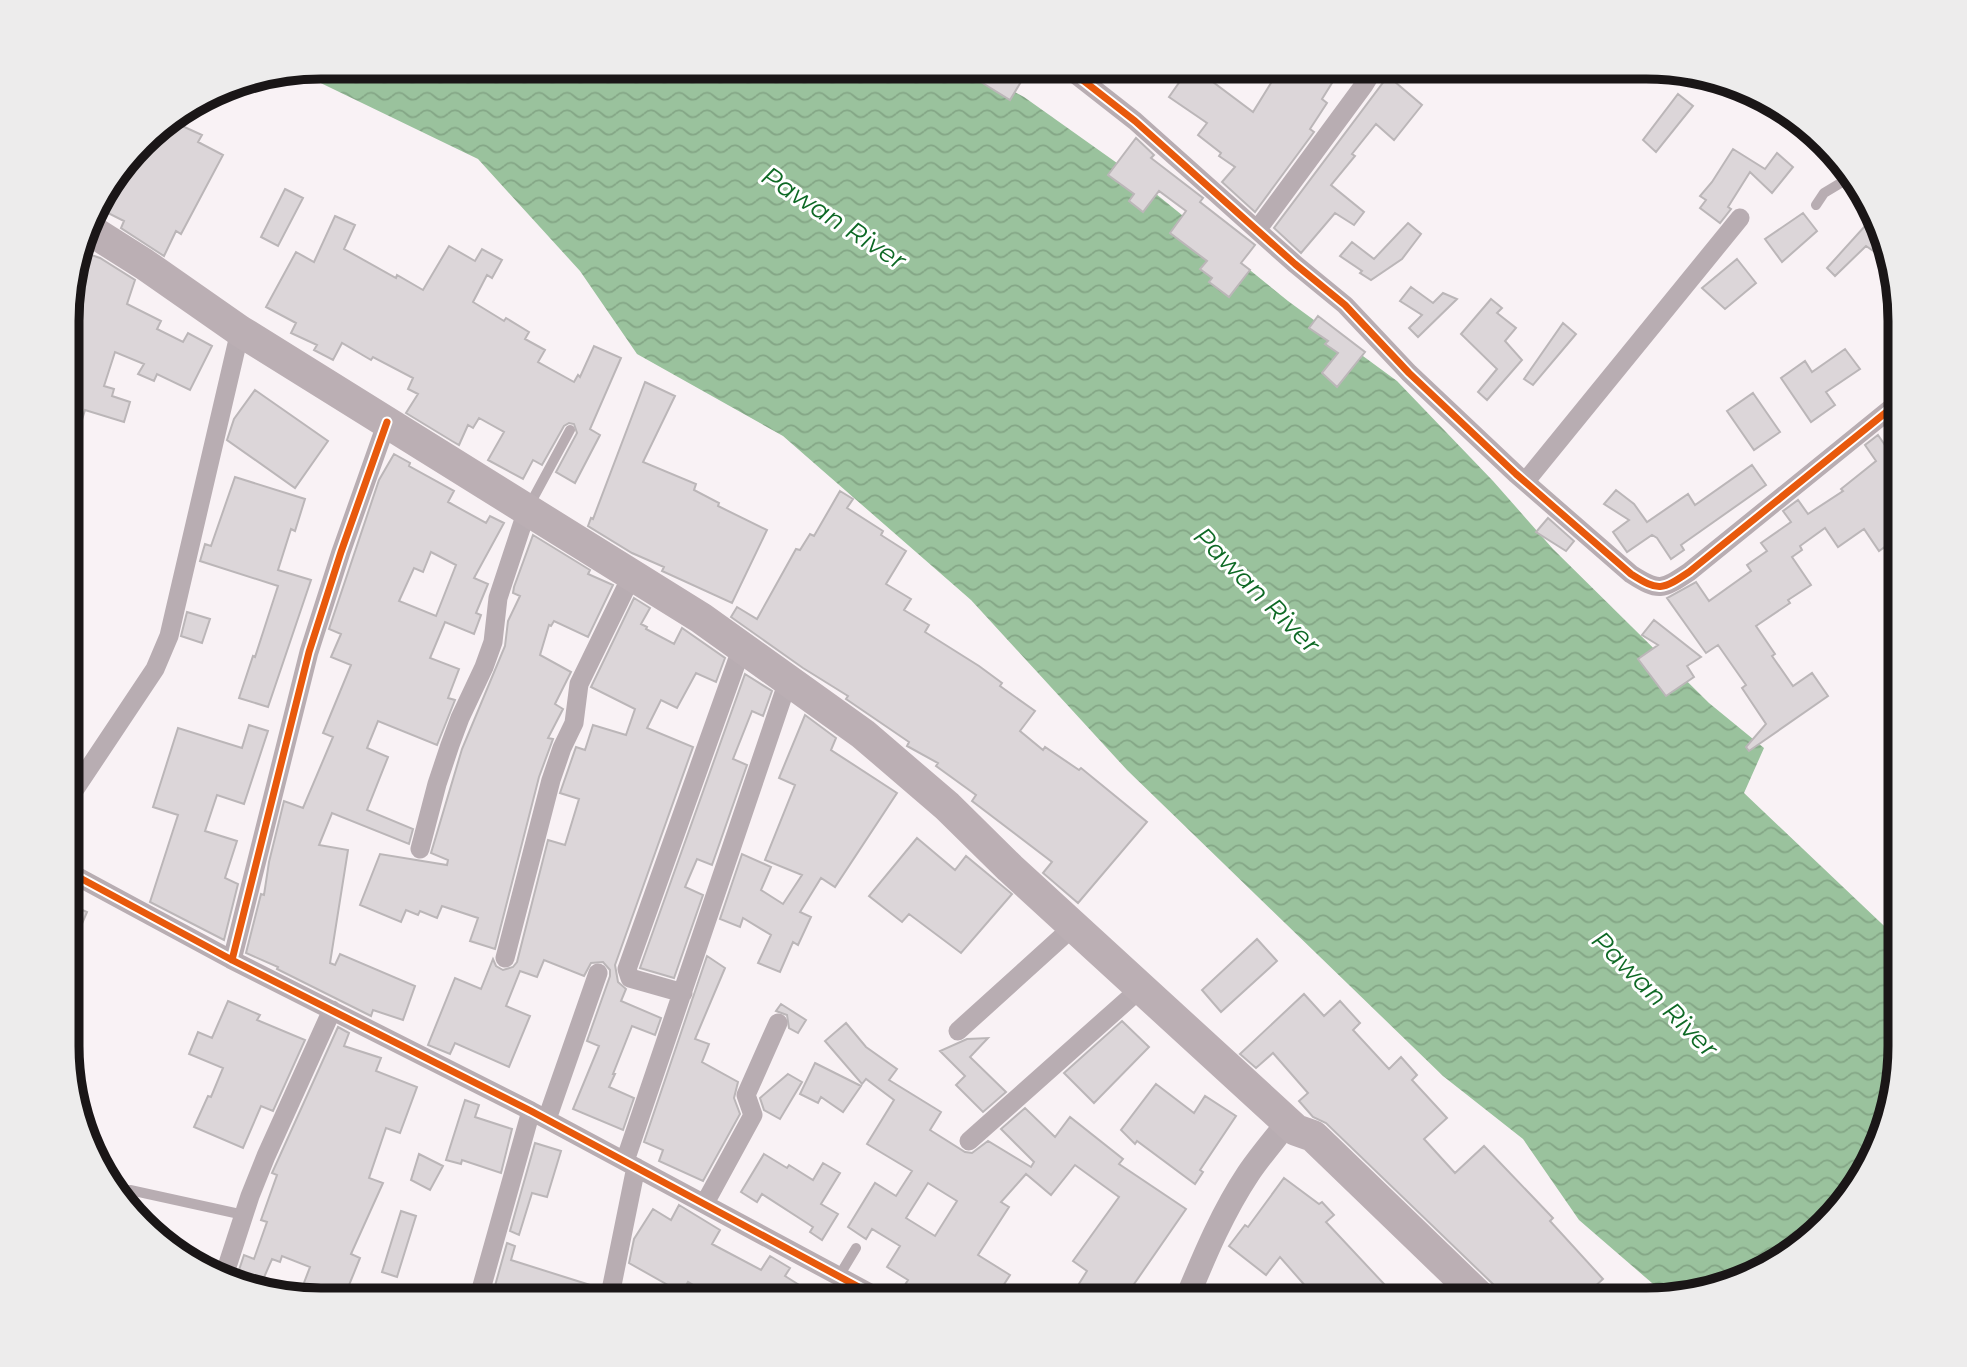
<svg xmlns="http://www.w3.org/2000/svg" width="1967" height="1367" viewBox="0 0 1967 1367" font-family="Montserrat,sans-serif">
	<defs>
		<pattern id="water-waves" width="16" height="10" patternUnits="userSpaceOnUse" patternTransform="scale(1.75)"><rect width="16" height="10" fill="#9ac29d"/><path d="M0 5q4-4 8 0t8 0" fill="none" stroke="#84a686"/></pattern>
	</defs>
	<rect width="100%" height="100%" fill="#f9f2f5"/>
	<path fill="url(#water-waves)" d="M321 67H968L1024 97 1124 168 1288 301 1397 381 1493 481 1553 549 1709 703 1764 748 1744 793 1900 941V1063L1887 1128 1848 1201 1759 1274 1667 1296 1579 1220 1523 1139 1443 1076 1127 770 971 600 783 436 637 354 580 271 478 159 302 74 293 72Z"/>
	<path fill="#dcd6d9" stroke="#bbb6b8" stroke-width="2" fill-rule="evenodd" d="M990 67H1030L1010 100 981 82Z
		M1190 67H1224L1213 82 1253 112 1281 67H1342L1322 99 1327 103 1310 129 1314 132 1255 212 1222 182 1235 167 1219 156 1221 153 1198 135 1207 123 1169 97Z
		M1388 76 1422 105 1394 140 1376 124 1352 154 1355 156 1331 185 1364 212 1354 225 1335 213 1301 253 1274 228Z
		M1678 94 1693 106 1656 152 1643 140Z
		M169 120 202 135 198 142 223 155 181 234 176 231 164 256 121 228 124 221 94 206 153 130Z
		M1136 138 1154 155 1151 158 1203 198 1200 202 1255 245 1241 263 1250 270 1229 297 1209 282 1212 278 1200 269 1207 261 1170 233 1186 211 1159 191 1143 212 1129 201 1134 194 1108 175Z
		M1733 149 1765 169 1777 153 1793 167 1772 193 1750 172 1728 207 1731 209 1720 223 1700 208 1706 200 1700 196 1712 182Z
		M285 189 303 198 278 246 261 237Z
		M1803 213 1817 231 1782 262 1765 239Z
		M335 216 355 225 344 249 396 278 397 275 423 290 449 246 475 261 482 249 502 260 492 278 487 275 473 302 504 321 506 318 529 332 525 339 545 350 538 362 574 382 578 375 580 377 594 346 621 358 590 429 600 435 575 483 556 472 577 433 574 424 569 423 564 426 542 465 533 460 523 479 488 460 504 432 479 418 473 428 468 425 459 445 452 441 406 413 418 394 408 389 413 378 373 357 371 360 342 343 333 360 314 350 317 345 291 333 296 323 266 307 296 252 314 262Z
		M1408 223 1421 234 1402 259 1371 280 1360 273 1362 271 1340 256 1352 242 1374 259Z
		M1865 226 1873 234 1876 232 1882 238 1888 261 1866 246 1835 276 1827 268Z
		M80 251 100 258 135 280 127 304 161 321 157 329 183 342 188 333 212 346 190 390 157 374 154 381 138 374 144 364 115 352 104 386 114 389 112 396 130 402 124 422 85 410 72 452H69V288Z
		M1737 259 1756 283 1725 309 1702 288Z
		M1411 287 1433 303 1443 293 1457 299 1418 337 1409 328 1422 315 1400 301Z
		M1491 299 1502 308 1497 313 1516 328 1505 341 1522 360 1487 400 1478 392 1497 369 1461 334Z
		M1318 316 1365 352 1337 387 1322 373 1338 353 1325 344 1328 341 1309 328Z
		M1563 323 1576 334 1533 385 1524 379Z
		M1845 349 1860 369 1826 392 1835 405 1811 422 1781 378 1805 361 1812 372Z
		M645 382 675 396 643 462 696 484 694 490 719 503 718 506 767 530 732 603 662 571 664 567 632 553 588 526 591 518 593 519Z
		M255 390 328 441 295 488 227 440 234 419Z
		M1753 393 1780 432 1754 450 1727 411Z
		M1878 435 1900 467V536L1879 551 1864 529 1838 547 1825 528 1800 546 1802 550 1792 557 1811 585 1788 600 1790 603 1756 626 1775 654 1772 656 1793 686 1812 673 1828 696 1749 751 1746 747 1766 724 1742 688 1746 685 1718 645 1706 653 1667 598 1696 582 1709 601 1751 571 1747 565 1767 551 1761 543 1791 522 1783 511 1798 500 1808 514 1843 491 1841 489 1876 461 1865 445Z
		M394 454 410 463 409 466 454 491 448 502 486 523 490 516 504 523 474 578 488 584 476 613 481 615 474 634 445 622 430 658 459 669 448 698 455 700 437 745 378 721 367 748 388 757 367 810 413 829 409 844 332 813 319 845 348 850 330 963 335 965 340 954 415 986 403 1020 373 1010 371 1016 277 969 278 967 246 953 261 894 264 895 269 862 284 801 303 808 333 737 323 733 351 665 331 657 341 634 329 629 379 480ZM431 552 456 565 436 616 399 601 414 568 423 572Z
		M1752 465 1766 485 1681 545 1684 550 1671 559 1657 538 1652 535 1627 552 1613 532 1629 520 1604 504 1616 490 1634 504 1647 522 1688 494 1695 505Z
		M235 477 305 499 295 531 291 529 278 570 311 580 268 707 239 698 253 656 255 657 278 586 200 561 205 544 211 546Z
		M840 491 853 499 847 508 883 531 881 535 906 551 886 584 911 599 904 610 929 625 925 632 979 666 1002 683 1000 686 1035 711 1020 731 1043 750 1045 747 1079 770 1081 768 1147 822 1078 903 1043 873 1052 862 972 801 976 795 936 766 938 763 907 746 909 742 846 699 848 696 803 668 731 617 737 607 757 619 796 549 800 550 810 534 814 536Z
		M1548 518 1574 541 1566 551 1536 532Z
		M533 535 590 570 588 574 613 585 588 637 554 621 551 626 549 625 540 655 571 672 555 704 563 709 548 738 553 739 539 777 495 949 470 941 478 918 442 906 437 918 420 911 418 915 406 910 401 922 360 905 380 854 447 865 448 860 431 853 462 749 505 646 508 621 520 596 513 593 514 587Z
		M634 598 650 608 641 624 647 627 646 629 674 644 682 628 725 658 716 682 696 673 677 708 661 700 647 728 693 747 615 965 618 982 626 989 621 1001 661 1018 655 1035 632 1026 613 1074H615L609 1087 634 1098 623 1130 573 1109 599 1046 587 1041 610 976V970L603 962 591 963 584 976 544 960 537 977 520 971 506 1006 530 1016 509 1067 455 1043 450 1054 428 1045 455 978 481 989 493 959 496 966 503 970 513 967 517 962 548 840 565 845 579 799 560 793 576 747 585 750 593 725 626 735 635 709 591 687Z
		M187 612 210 619 202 643 181 636Z
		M1654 620 1701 657 1687 666 1694 677 1666 696 1638 659 1658 645 1642 635Z
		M745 674 772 691 763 716 752 711 733 759 747 765 712 865 697 859 685 887 703 895 674 978 640 968Z
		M805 715 836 738 831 750 897 793 835 887 821 878 800 912 811 917 798 945 793 942 780 972 758 963 771 935 743 918 740 927 720 919 742 854 771 867 761 890 783 904 802 875 765 860 795 785 779 778Z
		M249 725 268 731 244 804 217 795 205 831 237 841 225 878 238 884 224 940 150 902 178 815 153 807 178 728 242 748Z
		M917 838 955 870 966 856 1012 894 961 953 909 914 902 922 869 896Z
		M69 904 87 912 69 954Z
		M1257 939 1277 961 1221 1012 1202 990Z
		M707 956 725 968 695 1039 709 1044 702 1062 738 1082 734 1098 740 1114 703 1181 659 1161 663 1150 644 1142Z
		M1304 994 1324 1016 1340 1001 1360 1023 1353 1030 1389 1069 1401 1057 1417 1075 1412 1080 1447 1118 1424 1139 1455 1173 1484 1146 1553 1218 1550 1221 1603 1279 1592 1289 1603 1300H1507L1496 1287 1326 1123 1313 1117 1299 1101 1308 1093 1273 1053 1256 1068 1240 1054Z
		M228 1001 260 1015 257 1020 305 1040 273 1111 261 1106 243 1148 194 1127 208 1096 211 1097 223 1068 189 1054 198 1032 212 1038Z
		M781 1004 806 1020 798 1033 789 1028 787 1015 776 1011Z
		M1122 1021 1149 1047 1094 1103 1064 1073Z
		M846 1023 866 1047 897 1069 889 1080 941 1112 930 1130 965 1152 972 1153 988 1141 1031 1167 1034 1162 1001 1129 1025 1108 1055 1137 1070 1117 1123 1159 1119 1164 1186 1209 1123 1300H1097L1077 1287 1087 1271 1073 1261 1119 1197 1075 1165 1051 1195 1026 1174 1001 1202 1009 1207 978 1255 1010 1275 994 1300H922L903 1288 908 1280 887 1267 900 1246 872 1229 866 1239 848 1227 875 1183 896 1196 912 1171 867 1144 894 1100 866 1079 862 1084 825 1041ZM928 1183 957 1201 935 1236 906 1218Z
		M338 1027 349 1033 344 1046 381 1058 376 1071 417 1087 400 1133 386 1128 369 1178 383 1183 351 1254 360 1258 343 1300H310L299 1296 310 1267 282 1256 280 1262 272 1259 262 1282 238 1273 244 1255 254 1259 267 1222 261 1220 277 1175 272 1173Z
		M988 1038 970 1057 1006 1092 983 1112 956 1085 965 1076 940 1051 967 1039Z
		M815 1063 861 1086 843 1112 821 1097 818 1103 800 1094Z
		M788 1074 802 1082 780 1119 764 1110 760 1098Z
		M1156 1084 1194 1113 1205 1096 1236 1116 1200 1170 1203 1172 1195 1184 1137 1141 1135 1144 1121 1130Z
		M465 1100 479 1105 475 1117 512 1129 501 1173 462 1160 461 1164 446 1160Z
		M535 1143 561 1151 547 1197 532 1193 519 1235 510 1231Z
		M419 1154 443 1166 430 1190 411 1180Z
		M764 1154 787 1168 789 1165 813 1180 823 1163 840 1173 821 1204 838 1214 822 1240 810 1232 813 1227 762 1194 757 1202 741 1192Z
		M1284 1178 1319 1204 1322 1202 1334 1215 1326 1222 1399 1300H1296L1308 1289 1280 1257 1266 1275 1229 1246 1245 1225 1248 1227Z
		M679 1205 720 1230 712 1244 761 1270 770 1256 790 1268 785 1276 823 1300H718L688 1282 682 1293 629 1263 634 1239 653 1209 671 1220Z
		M401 1211 416 1216 397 1277 382 1272Z
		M507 1243 515 1246 511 1260 590 1285 585 1300H491Z"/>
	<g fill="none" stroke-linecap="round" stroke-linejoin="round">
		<path stroke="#b8adb2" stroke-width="10" d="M1816 205 1824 193 1849 178
			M529 506 570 430
			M119 1194 122 1190H130L244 1215
			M839 1276 856 1248"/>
		<path stroke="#b8adb2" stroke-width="19" d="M1066 67 1135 121 1295 264 1345 305 1409 373 1516 474 1631 574C1659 592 1662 590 1689 572L1900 401
			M1257 230 1364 85 1375 67
			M1525 482 1740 218
			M69 798 155 669 169 636 175 610 240 331
			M420 849 437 784 450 745 460 718 484 667 493 642 498 598 527 510
			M69 872 232 960 531 1111 883 1300
			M505 958 551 780 562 748 574 723 579 684 632 575
			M232 960 309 652 341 552 387 422
			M683 993 630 978 627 969 742 647
			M958 1031 1074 926
			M547 1119 598 973
			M969 1141 1141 988
			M625 1161 788 681
			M705 1203 753 1115 746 1095 778 1023
			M223 1279 250 1196 266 1156 332 1010
			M478 1300 531 1111
			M609 1300 636 1167"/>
		<path stroke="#b8adb2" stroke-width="24" d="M1186 1300C1204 1257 1222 1213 1248 1174 1260 1156 1275 1139 1288 1122"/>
		<path stroke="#bbafb4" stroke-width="32" d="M87 228 144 264 240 331 701 618 863 734 947 806 1010 868 1296 1130 1313 1136 1483 1300"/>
		<defs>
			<path id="cycleway" d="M1066 67 1135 121 1295 264 1345 305 1409 373 1516 474 1631 574C1659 592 1662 590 1689 572L1900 401
				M69 872 232 960 531 1111 883 1300
				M232 960 309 652 341 552 387 422"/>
		</defs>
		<use href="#cycleway" stroke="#fff" stroke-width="11"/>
		<use href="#cycleway" stroke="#e8590c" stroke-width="7"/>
	</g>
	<g text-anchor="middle" stroke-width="6" stroke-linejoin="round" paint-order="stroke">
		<g font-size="26" font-style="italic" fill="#0e6925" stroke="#fff">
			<text transform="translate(834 218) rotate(33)" y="9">Pawan River</text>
			<text transform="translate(1257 590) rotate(45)" y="9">Pawan River</text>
			<text transform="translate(1655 994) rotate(45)" y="9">Pawan River</text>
		</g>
	</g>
	<path d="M0 0H1967V1367H0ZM321 79H1646A242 242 0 0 1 1888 321V1046A242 242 0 0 1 1646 1288H321A242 242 0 0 1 79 1046V321A242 242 0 0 1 321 79Z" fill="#edecec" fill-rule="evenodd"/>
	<path fill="none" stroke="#1a1617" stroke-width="9" d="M321 79H1646A242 242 0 0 1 1888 321V1046A242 242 0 0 1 1646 1288H321A242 242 0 0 1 79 1046V321A242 242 0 0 1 321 79Z"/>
</svg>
